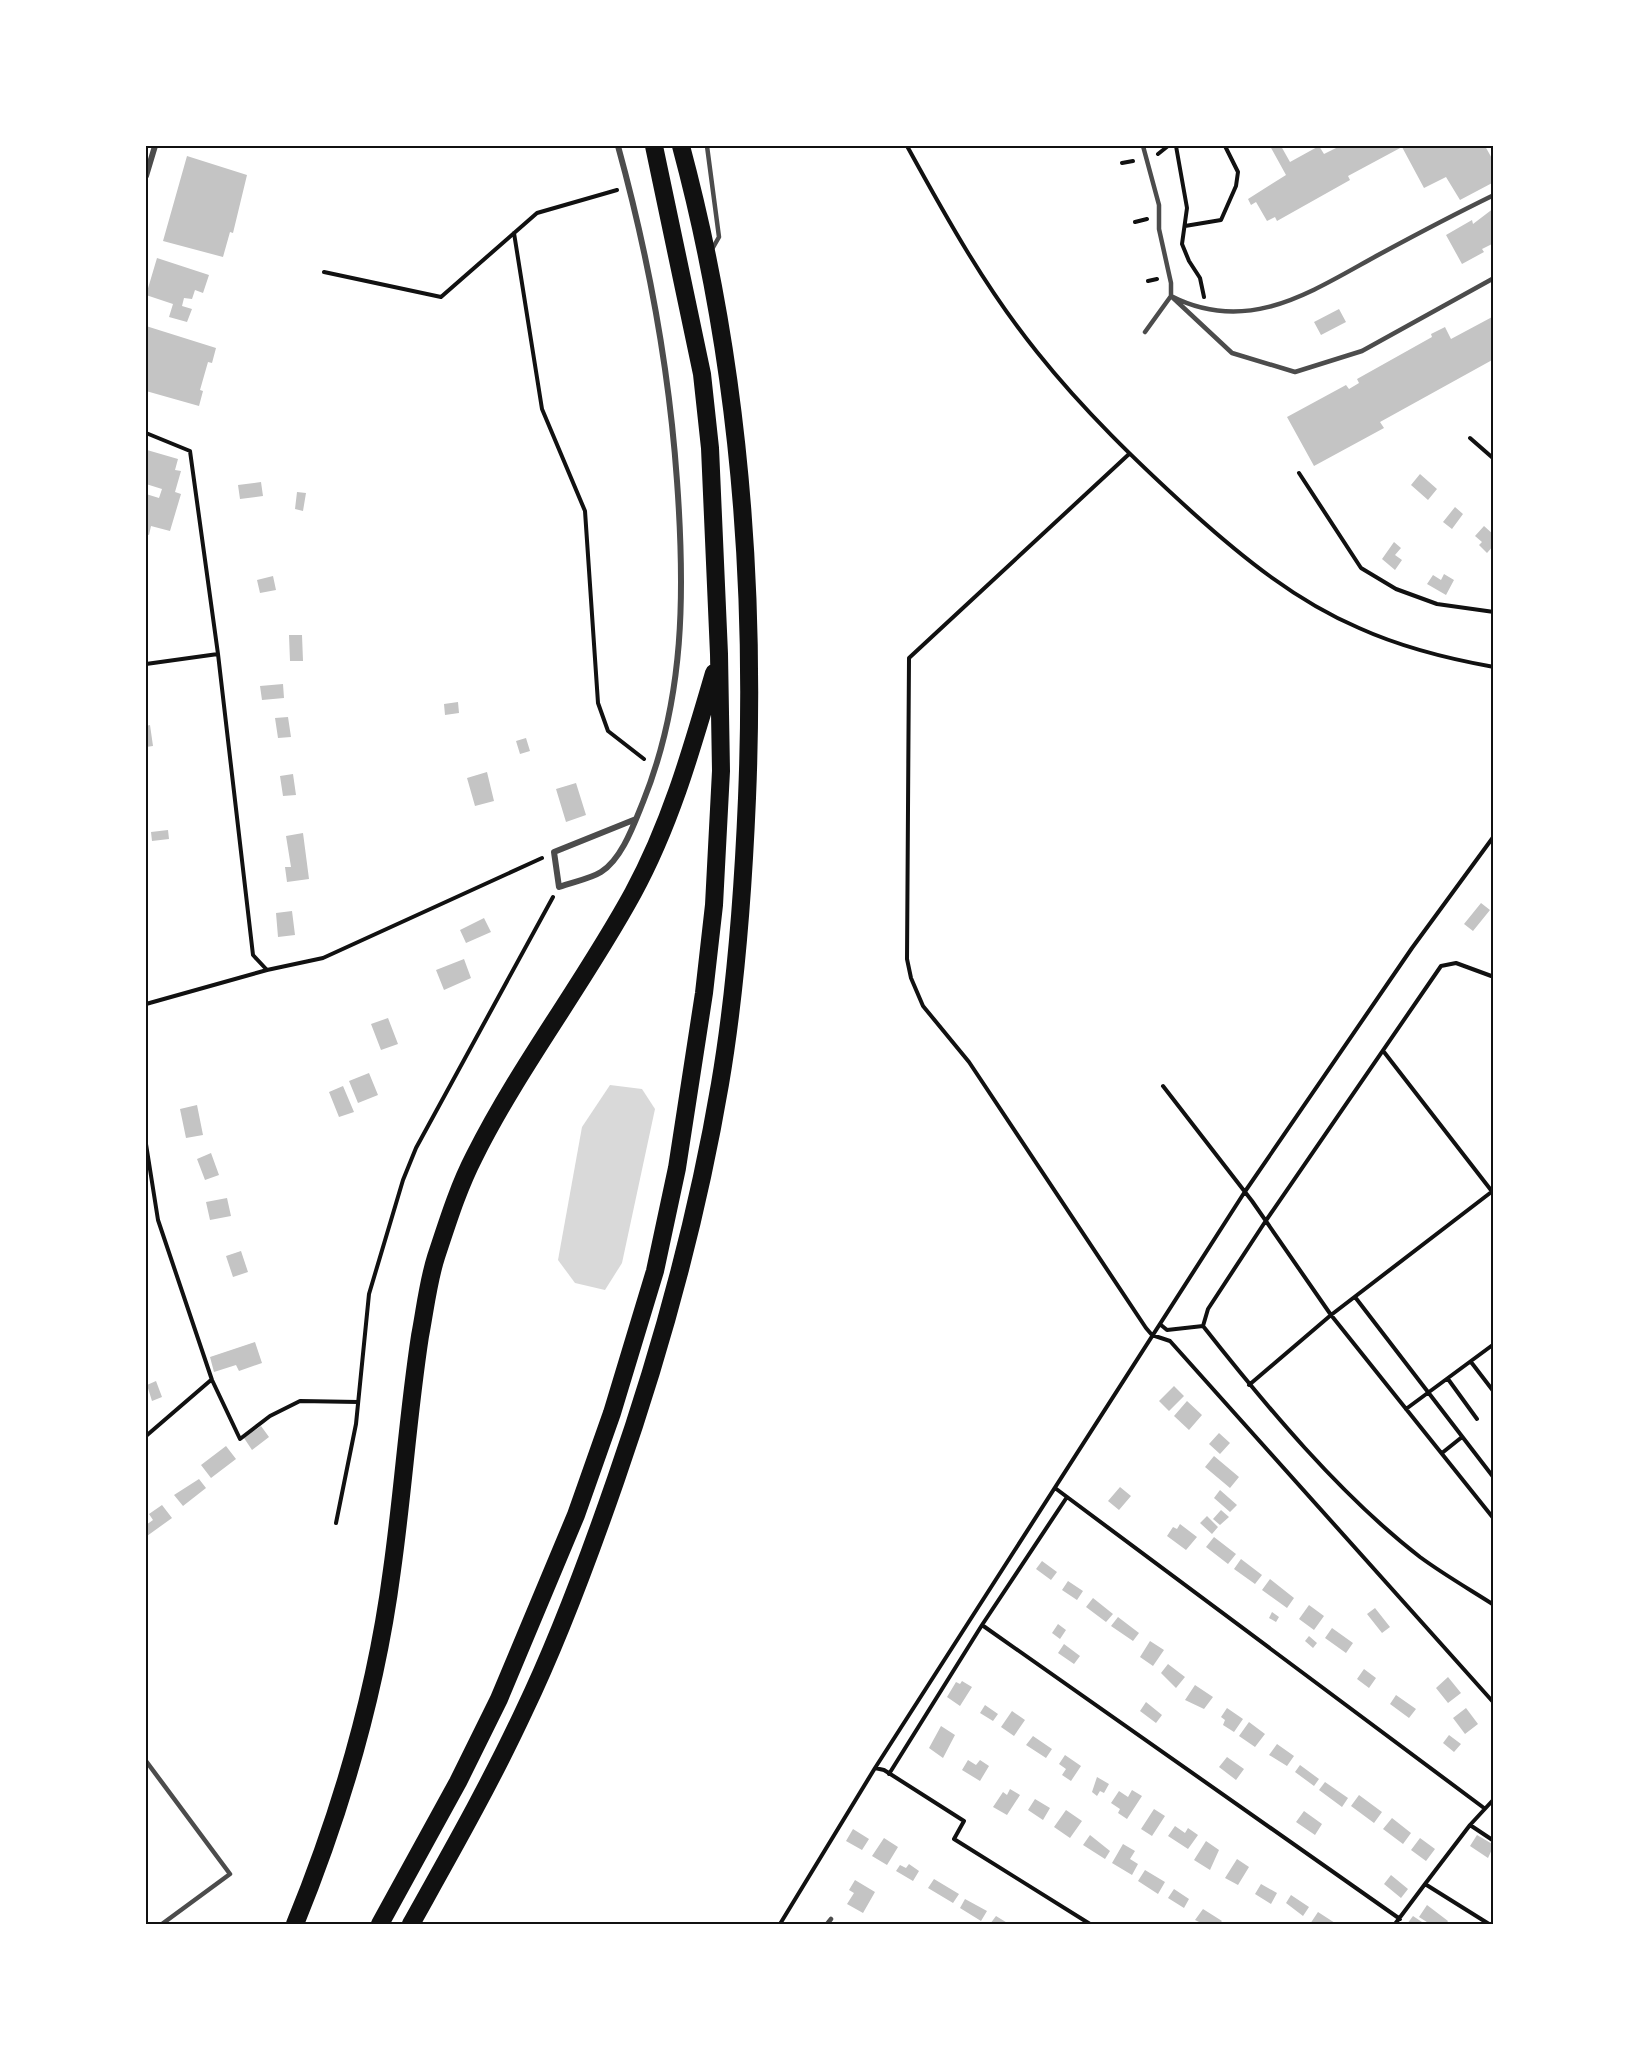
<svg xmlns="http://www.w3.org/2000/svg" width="1639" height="2070" viewBox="0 0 1639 2070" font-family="Signika,sans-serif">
	<rect width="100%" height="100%" fill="#fff"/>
	<path fill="#d9d9d9" d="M610 1085 642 1089 655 1109 622 1263 605 1290 575 1283 558 1260 582 1127Z"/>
	<path fill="#c4c4c4" d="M1270 146H1281L1290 162 1319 146 1324 154 1340 146H1485L1494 162V182L1460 200 1446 177 1424 188 1402 147 1348 176 1350 180 1277 221 1275 217 1267 221 1256 202 1251 205 1248 199 1286 175Z
		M187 156 247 175 233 233 230 232 223 257 163 241Z
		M1494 208V243L1482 249 1484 252 1462 264 1446 235 1472 220 1473 224Z
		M157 258 209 275 203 293 195 290 192 299 184 298 182 306 192 309 187 322 169 317 173 304 146 295Z
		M1339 309 1346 322 1321 335 1314 322Z
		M1494 316V359L1380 422 1384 428 1314 466 1287 417 1346 385 1349 389 1359 383 1357 379 1432 337 1431 334 1445 327 1451 339Z
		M146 326 216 348 212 363 208 362 200 390 203 391 199 406 146 391Z
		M147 450 178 459 175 470 181 471 175 492 181 494 170 531 151 526 149 535 146 534V494L159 498 162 489 146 484Z
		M1420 474 1437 489 1428 500 1411 485Z
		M261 482 263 496 240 499 238 485Z
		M297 492 306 493 303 511 295 509Z
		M1455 507 1463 514 1452 529 1443 522Z
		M1484 526 1494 535V545L1487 553 1479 545 1482 542 1475 536Z
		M1394 542 1401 548 1395 555 1402 560 1395 570 1382 559Z
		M1444 574 1454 580 1446 595 1427 584 1433 575 1441 580Z
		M273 576 276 590 260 593 257 580Z
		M289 635H302L303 661H290Z
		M283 684 284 698 262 700 260 686Z
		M458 702 459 713 445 715 444 704Z
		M288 717 291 737 278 738 275 718Z
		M150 725 153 746 146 747V726Z
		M526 738 530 751 520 754 516 741Z
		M487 772 494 801 475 806 467 778Z
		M293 774 296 795 283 796 280 776Z
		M576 783 586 815 566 822 556 789Z
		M168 830 169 839 152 841 151 832Z
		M303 833 309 879 287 882 285 867H291L286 836Z
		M1481 903 1490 910 1473 931 1464 924Z
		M292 911 295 935 278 937 276 913Z
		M484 918 491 932 466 943 460 930Z
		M464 959 471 978 444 990 436 970Z
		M388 1018 398 1044 381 1050 371 1024Z
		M369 1073 378 1095 358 1103 349 1081Z
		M343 1086 354 1112 339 1117 329 1092Z
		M197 1105 203 1135 186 1138 180 1109Z
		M211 1153 219 1175 205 1180 197 1159Z
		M227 1198 231 1216 210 1220 206 1202Z
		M241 1251 248 1272 233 1277 226 1256Z
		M255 1342 262 1363 239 1371 236 1365 214 1372 210 1357Z
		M156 1381 162 1397 152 1401 147 1385Z
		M1174 1386 1184 1396 1169 1411 1159 1401Z
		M1187 1401 1202 1415 1189 1430 1174 1416Z
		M261 1426 269 1437 252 1450 244 1438Z
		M1219 1433 1230 1443 1220 1454 1209 1444Z
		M226 1446 236 1459 211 1478 201 1465Z
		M1214 1456 1239 1477 1230 1488 1205 1467Z
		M199 1479 206 1488 183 1506 174 1495Z
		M1120 1487 1131 1496 1119 1510 1108 1501Z
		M1220 1490 1237 1505 1230 1512 1214 1498Z
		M162 1505 172 1518 147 1536 146 1525 153 1520 149 1514Z
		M1221 1510 1229 1517 1220 1525 1213 1519Z
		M1207 1516 1218 1527 1212 1534 1200 1523Z
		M1180 1524 1197 1537 1186 1550 1167 1536 1173 1527 1177 1529Z
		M1214 1537 1236 1554 1228 1564 1206 1547Z
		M1241 1559 1262 1575 1255 1584 1234 1569Z
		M1042 1561 1057 1572 1051 1580 1036 1569Z
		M1270 1579 1294 1598 1287 1608 1262 1590Z
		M1068 1581 1083 1591 1077 1600 1062 1590Z
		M1093 1598 1113 1614 1106 1622 1086 1607Z
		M1309 1605 1324 1616 1314 1630 1299 1619Z
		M1375 1608 1390 1627 1382 1633 1367 1614Z
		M1272 1612 1279 1617 1276 1622 1269 1618Z
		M1118 1617 1139 1633 1133 1641 1111 1626Z
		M1058 1624 1066 1630 1060 1639 1052 1633Z
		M1332 1628 1353 1643 1346 1653 1325 1638Z
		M1309 1636 1317 1643 1313 1648 1305 1641Z
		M1150 1641 1164 1650 1153 1666 1140 1657Z
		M1064 1644 1080 1656 1074 1664 1058 1653Z
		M1168 1664 1185 1677 1176 1688 1161 1673Z
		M1364 1669 1376 1678 1369 1688 1357 1679Z
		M1448 1677 1461 1693 1448 1703 1436 1688Z
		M962 1681 972 1687 960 1706 947 1697 956 1682 960 1684Z
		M1195 1685 1213 1697 1204 1709 1185 1700Z
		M1396 1695 1416 1709 1409 1718 1390 1704Z
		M1146 1702 1162 1715 1156 1723 1140 1711Z
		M985 1705 998 1714 993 1721 980 1713Z
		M1227 1708 1243 1719 1234 1732 1223 1725 1225 1720 1221 1717Z
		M1466 1708 1478 1724 1465 1734 1453 1718Z
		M1012 1711 1025 1720 1014 1736 1001 1727Z
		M1249 1722 1265 1734 1255 1747 1239 1736Z
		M941 1726 955 1735 943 1758 929 1748Z
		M1449 1735 1461 1744 1454 1752 1443 1743Z
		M1033 1736 1052 1749 1046 1758 1026 1745Z
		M1277 1744 1294 1756 1287 1766 1269 1755Z
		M1065 1755 1081 1766 1071 1781 1062 1775 1066 1769 1059 1764Z
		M1227 1757 1244 1769 1236 1780 1219 1767Z
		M968 1760 976 1765 980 1760 989 1766 980 1781 962 1770Z
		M1300 1765 1319 1779 1314 1786 1295 1772Z
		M1097 1777 1109 1784 1104 1793 1100 1791 1097 1796 1092 1792Z
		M1325 1782 1348 1798 1342 1807 1319 1790Z
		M1010 1789 1020 1795 1007 1815 993 1807 1003 1792 1007 1795Z
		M1132 1790 1142 1796 1127 1819 1118 1813 1120 1809 1111 1803 1119 1791 1128 1797Z
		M1359 1795 1382 1812 1374 1823 1351 1806Z
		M1035 1799 1050 1808 1043 1820 1028 1810Z
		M1154 1809 1165 1816 1152 1836 1141 1829Z
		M1066 1810 1082 1821 1070 1838 1054 1827Z
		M1304 1811 1322 1824 1315 1835 1296 1822Z
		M1392 1818 1411 1833 1403 1844 1383 1829Z
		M1175 1826 1185 1833 1188 1828 1198 1835 1188 1849 1168 1836Z
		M853 1829 869 1839 862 1850 846 1841Z
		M1090 1835 1110 1851 1105 1859 1083 1845Z
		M1477 1835 1494 1845 1488 1858 1470 1846Z
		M884 1838 898 1847 887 1865 872 1856Z
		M1420 1838 1435 1849 1426 1861 1411 1850Z
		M1206 1841 1219 1850 1210 1870 1194 1860Z
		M1123 1844 1135 1851 1130 1859 1138 1864 1132 1875 1112 1863Z
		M1237 1859 1249 1867 1238 1885 1225 1878Z
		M909 1864 919 1871 913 1881 896 1871 900 1865 906 1868Z
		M1145 1870 1165 1882 1158 1894 1138 1881Z
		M1391 1875 1408 1889 1401 1898 1384 1884Z
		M934 1879 959 1894 953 1903 928 1888Z
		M855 1880 875 1892 863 1913 847 1904 854 1893 849 1890Z
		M1261 1884 1277 1893 1271 1904 1255 1894Z
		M1174 1889 1189 1899 1184 1908 1168 1898Z
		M1291 1895 1309 1907 1303 1916 1286 1903Z
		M965 1899 987 1911 981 1921 960 1908Z
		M1427 1905 1448 1921 1446 1924H1430L1419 1917Z
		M1203 1909 1222 1921 1219 1924 1206 1922 1203 1924 1195 1920Z
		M1318 1912 1335 1923 1334 1924H1310Z
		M996 1916 1009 1924H990Z
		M1413 1916 1425 1924H1407Z"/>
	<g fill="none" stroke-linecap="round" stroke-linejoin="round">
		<path stroke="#111" stroke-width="4" d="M907 146C946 217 986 289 1037 352 1084 411 1137 462 1192 512 1242 557 1296 601 1359 628 1401 647 1449 659 1494 667
			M1176 146 1187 208 1182 244 1189 261 1200 278 1204 297
			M1158 154 1168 146
			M1122 163 1133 161
			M1135 222 1147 219
			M1185 226 1221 220 1236 186 1238 172 1225 146
			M514 233 542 409 585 511 598 703 608 731 644 759
			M324 272 441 297 537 213 617 190
			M1148 281 1157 279
			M146 433 190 451 218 654 253 955 267 970 323 958 542 858
			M1470 438 1494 459
			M1128 455 909 658 907 959 911 978 923 1006 969 1062 1146 1328 1152 1335 1170 1341 1494 1703
			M1299 473 1361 568 1396 589 1437 604 1494 612
			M146 664 218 654
			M146 1004 267 970
			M1384 1052 1494 1194
			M1163 1086 1252 1201 1331 1315 1494 1519
			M146 1144 158 1220 212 1380 240 1439 270 1416 300 1401 358 1402
			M1355 1297 1494 1478
			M1161 1325 1167 1330 1203 1326C1266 1406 1340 1495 1420 1557 1443 1574 1469 1589 1494 1605
			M1203 1326 1208 1309 1265 1222 1441 966 1456 963 1494 977
			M1471 1362 1494 1392
			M1448 1379 1477 1419
			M1249 1385 1331 1315 1494 1190
			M1406 1409 1494 1344
			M146 1436 211 1380
			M1442 1453 1462 1437
			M1055 1488 1484 1808
			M336 1523 356 1424 369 1294 403 1180 416 1148 553 897
			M982 1625 1067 1497
			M875 1768 884 1770 964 1821 954 1839 1090 1924
			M889 1774 982 1625 1400 1919
			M1470 1825 1494 1799
			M780 1924 875 1768 1244 1193 1412 948 1494 836
			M1395 1924 1425 1884
			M1489 1924 1425 1884 1470 1825 1494 1841"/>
		<path stroke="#4c4c4c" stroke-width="4.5" d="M707 146 719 237 711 251
			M1143 146 1159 205V229L1171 283V296L1145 332
			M1494 195C1455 214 1417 234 1380 254 1312 291 1249 336 1171 296L1232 353 1295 372 1362 351 1494 278
			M146 1761 230 1874 162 1924
			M827 1924 831 1919"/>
		<path stroke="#4c4c4c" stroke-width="6" d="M618 146C648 255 669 367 677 481 685 591 685 698 643 802 634 824 622 859 601 872 590 879 572 882 559 887L554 852 636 819
			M146 176 155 146"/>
		<path stroke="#111" stroke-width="18" d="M295 1924C342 1809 376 1693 392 1570 403 1492 408 1414 420 1336 425 1310 428 1282 436 1257 447 1224 458 1188 474 1157 520 1065 584 983 633 893 671 823 692 748 714 673
			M380 1924 458 1782 499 1699 576 1515 612 1413 655 1271 677 1168 704 993 714 905 721 771 719 654 710 448 702 374 654 146
			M411 1924C450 1854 490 1784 524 1711 560 1636 589 1557 616 1479 661 1350 697 1219 720 1084 736 990 743 894 747 798 756 579 738 358 681 146"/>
	</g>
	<rect width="1639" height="2070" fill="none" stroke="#ffffff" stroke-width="294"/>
	<rect x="147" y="147" width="1345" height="1776" fill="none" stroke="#111" stroke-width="2"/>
</svg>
